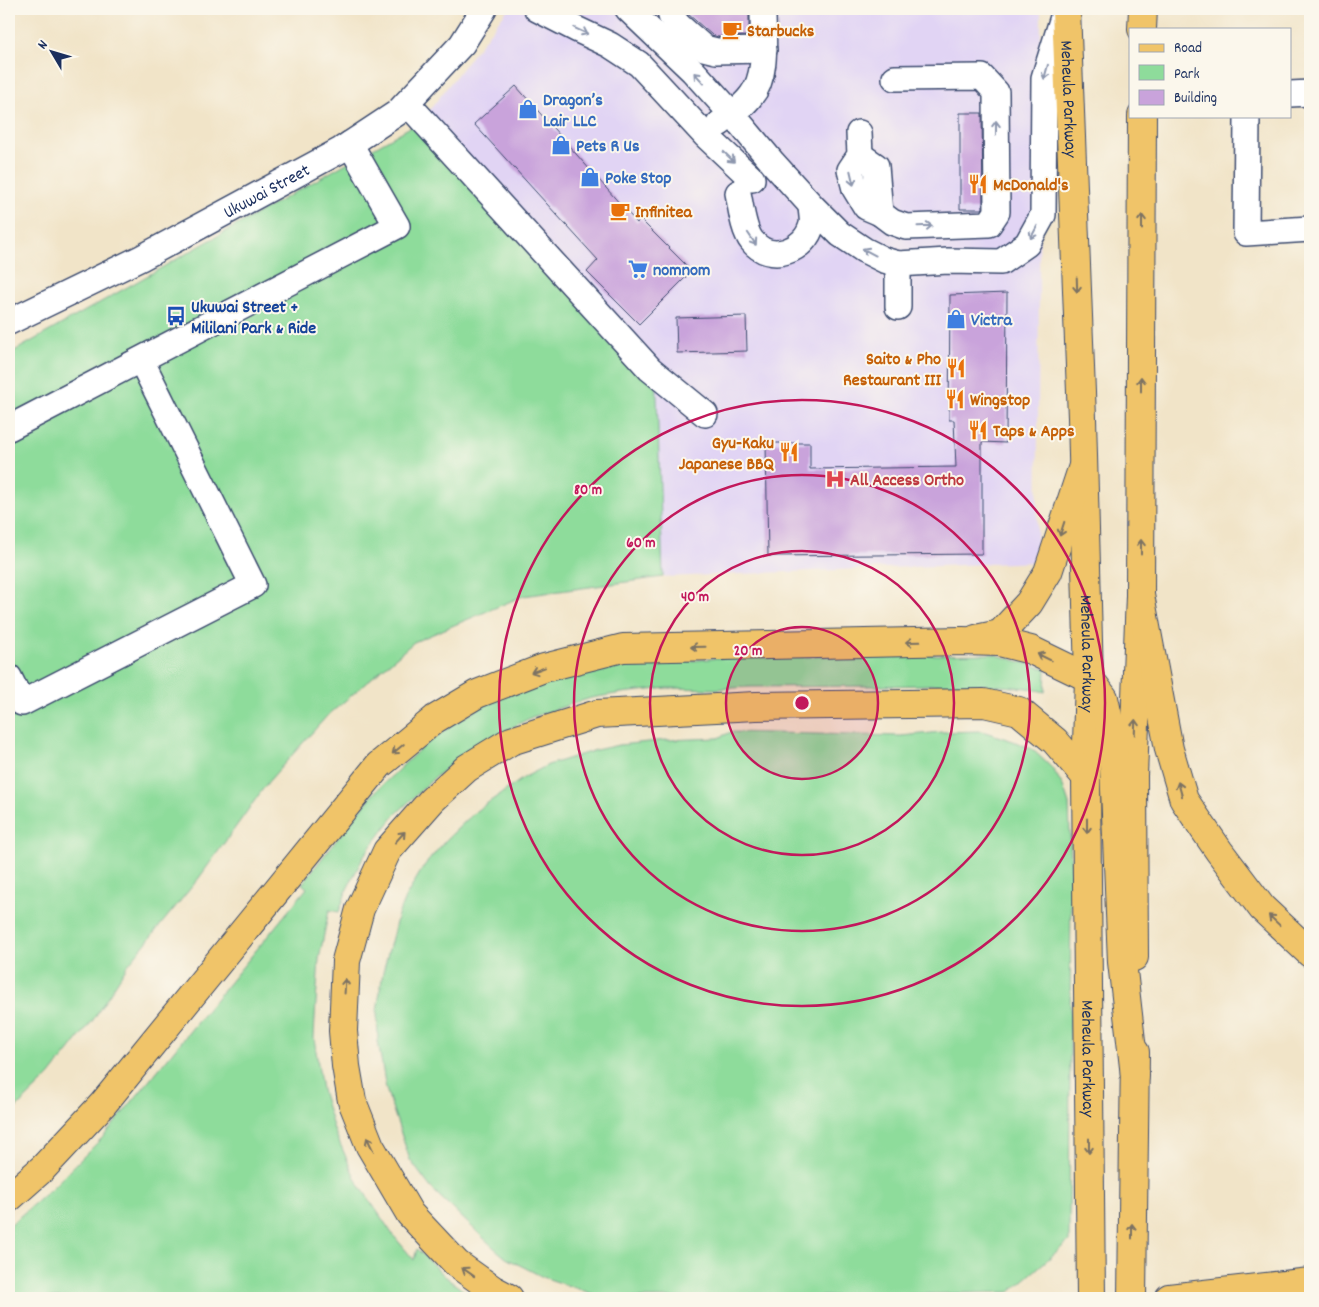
<svg xmlns="http://www.w3.org/2000/svg" width="1319" height="1307" viewBox="0 0 1319 1307" font-family="Dekko,sans-serif">
	<rect width="100%" height="100%" fill="#fbf7ec"/>
	<filter id="ink" filterUnits="userSpaceOnUse"><feTurbulence type="fractalNoise" baseFrequency=".02" numOctaves="2"/><feDisplacementMap in="SourceGraphic" scale="10" xChannelSelector="R" yChannelSelector="G"/><feConvolveMatrix kernelMatrix="1 2 1 2 8 2 1 2 1" color-interpolation-filters="sRGB"/></filter>
	<filter id="wash" filterUnits="userSpaceOnUse"><feTurbulence type="fractalNoise" baseFrequency=".0096" numOctaves="4" result="noise"/><feDisplacementMap in="SourceGraphic" scale="20" xChannelSelector="R" yChannelSelector="G"/><feGaussianBlur stdDeviation="1.12" result="paint"/><feColorMatrix in="noise" values="0 0 0 0 0 0 0 0 0 0 0 0 0 0 0 0 0 1.4 0 .05"/><feComposite in="paint" operator="in"/></filter>
	<g filter="url(#wash)">
		<rect width="100%" height="100%" fill="#f1e4c8"/>
		<path fill="#e1d4f4" d="M508 9H1041L1037 562 663 577 656 367 421 121Z"/>
		<path fill="#8edc9b" stroke="#54867c" d="M421 121 656 367 663 577 523 596 414 642 326 717 268 782 199 878 127 966 93 1020 49 1076 9 1115V354Z
			M993 654 1046 669 1045 692 1028 688 972 684 876 686 750 687 715 689 667 688 622 693 591 698 575 703 532 717 488 740 454 762 435 777 395 815 365 854 347 889 339 912 329 910 319 959 315 1017 314 1038 322 1090 334 1130 356 1180 393 1235 414 1260 417 1249C435 1267 453 1286 476 1298H9V1226L53 1187 104 1136 307 888 302 884 349 824 375 792 419 750 453 724 494 699 590 667 644 659 669 657 671 663 718 658Z
			M982 731 1013 741 1032 749 1053 769 1063 786 1069 804 1071 863 1069 1241 1010 1292 746 1298H605L543 1277 506 1258 493 1247 431 1188 410 1160 386 1089 378 1041 377 1011 383 972 398 915 405 898 424 866 446 840 476 811 525 777 548 765 596 750 619 745 667 740 718 738 731 732 901 736 942 732Z"/>
		<g id="blocks">
			<path fill="#c9a3db" d="M684 9H750L749 13V36L718 37 712 35 688 14Z
				M516 86 637 223 640 219 687 266 686 277 639 324 587 272 598 260 474 124Z
				M960 113H982L983 208 982 209H960Z
				M1007 293 1006 443 982 442V554L768 556 766 443H810V469L956 467 954 420H949L950 295Z
				M746 316 747 351 677 353 676 318Z"/>
		</g>
	</g>
	<g filter="url(#ink)">
		<use href="#blocks" fill-opacity="0" stroke="#3b4a6e" stroke-width="1"/>
		<g fill="none" stroke-linecap="round" stroke-linejoin="round">
			<defs>
				<g id="minor">
					<path d="M537 9 576 29 610 45 639 64 705 135 752 179"/>
					<path d="M628 9 693 71 732 114 773 163 811 205 840 234 864 250 884 260 898 264 948 261 1001 262 1027 244 1043 215 1044 78 1064 14"/>
					<path d="M670 9 671 16 679 26 704 48 716 51 764 50"/>
					<path d="M1290 94 1310 93"/>
					<path d="M407 103 650 369 705 414"/>
					<path d="M1247 116 1246 233 1310 229"/>
					<path d="M719 124C730 116 743 107 751 96 768 76 763 38 763 13"/>
					<path d="M859 133 860 155 850 170 855 189 866 207 880 213 892 222 906 227 989 224 997 212 996 92 982 77 895 78"/>
					<path d="M860 155 876 166 880 213"/>
					<path d="M738 193C741 207 743 230 752 241 770 264 806 251 812 224 813 219 811 211 811 205"/>
					<path d="M898 307V264"/>
					<path id="s1" d="M9 322 141 258 341 150 397 113 462 44 484 9"/>
					<path d="M9 428 397 226 350 144"/>
					<path d="M9 677 22 703 253 585 141 360"/>
				</g>
				<g id="major">
					<path id="s2" d="M1066 9 1082 418 1089 678 1086 777 1091 1298"/>
					<path d="M1142 29 1143 9"/>
					<path d="M1134 957 1133 776 1140 595 1142 116"/>
					<path d="M1132 1298 1135 1052"/>
				</g>
				<path id="highway" d="M1140 595 1169 749 1184 800 1219 851 1262 908 1310 953
					M976 639 1000 634 1029 603 1048 572 1083 466
					M9 1198 43 1168 103 1104 379 765 435 719 477 694 544 668 623 648 962 641 999 642 1031 650 1089 678 1104 698 1113 740 1122 962 1135 1076
					M509 1298 492 1289 457 1264 410 1214 370 1146 352 1101 346 1066 343 1031 346 961 360 909 387 851 432 800 467 768 511 741 597 714 756 706 984 703 1019 711 1055 741 1086 777
					M1169 1298 1310 1282"/>
			</defs>
			<use href="#minor" stroke="#3b4a6e" stroke-width="28"/>
			<use href="#major" stroke="#3b4a6e" stroke-width="30"/>
			<use href="#highway" stroke="#3b4a6e" stroke-width="30"/>
			<use href="#minor" stroke="#fff" stroke-width="25"/>
			<use href="#major" stroke="#f0c469" stroke-width="28"/>
			<use href="#highway" stroke="#f0c469" stroke-width="28"/>
		</g>
		<defs><path id="oneway-shaft" d="M-6 0H5M1.5-3L5.5 0L1.5 3" fill="none" stroke-width="1.6" stroke-linecap="round" stroke-linejoin="round" transform="scale(1.25)"/></defs>
		<g stroke="#8d97ae">
			<use href="#oneway-shaft" transform="translate(581 31) rotate(25)"/>
			<use href="#oneway-shaft" transform="translate(1046 72) rotate(105)"/>
			<use href="#oneway-shaft" transform="translate(699 78) rotate(-132)"/>
			<use href="#oneway-shaft" transform="translate(996 128) rotate(-90)"/>
			<use href="#oneway-shaft" transform="translate(729 157) rotate(44)"/>
			<use href="#oneway-shaft" transform="translate(852 178) rotate(77)"/>
			<use href="#oneway-shaft" transform="translate(925 226) rotate(-2)"/>
			<use href="#oneway-shaft" transform="translate(1034 232) rotate(118)"/>
			<use href="#oneway-shaft" transform="translate(752 239) rotate(56)"/>
			<use href="#oneway-shaft" transform="translate(869 252) rotate(-152)"/>
		</g>
		<g stroke="#7b7263">
			<use href="#oneway-shaft" transform="translate(1142 222) rotate(-90)"/>
			<use href="#oneway-shaft" transform="translate(1077 285) rotate(88)"/>
			<use href="#oneway-shaft" transform="translate(1141 384) rotate(-90)"/>
			<use href="#oneway-shaft" transform="translate(1062 529) rotate(108)"/>
			<use href="#oneway-shaft" transform="translate(1141 547) rotate(-90)"/>
			<use href="#oneway-shaft" transform="translate(913 642) rotate(179)"/>
			<use href="#oneway-shaft" transform="translate(698 647) rotate(179)"/>
			<use href="#oneway-shaft" transform="translate(1044 657) rotate(-154)"/>
			<use href="#oneway-shaft" transform="translate(538 670) rotate(160)"/>
			<use href="#oneway-shaft" transform="translate(1135 727) rotate(-88)"/>
			<use href="#oneway-shaft" transform="translate(398 749) rotate(140)"/>
			<use href="#oneway-shaft" transform="translate(1180 789) rotate(-106)"/>
			<use href="#oneway-shaft" transform="translate(1087 826) rotate(90)"/>
			<use href="#oneway-shaft" transform="translate(400 837) rotate(-48)"/>
			<use href="#oneway-shaft" transform="translate(1274 920) rotate(-137)"/>
			<use href="#oneway-shaft" transform="translate(345 986) rotate(-87)"/>
			<use href="#oneway-shaft" transform="translate(370 1144) rotate(-115)"/>
			<use href="#oneway-shaft" transform="translate(1089 1146) rotate(90)"/>
			<use href="#oneway-shaft" transform="translate(1132 1231) rotate(-90)"/>
			<use href="#oneway-shaft" transform="translate(468 1272) rotate(-145)"/>
		</g>
	</g>
	<circle cx="802" cy="703" r="76" fill="#c2185b" fill-opacity=".12"/>
	<g fill="none" stroke="#c2185b" stroke-width="2.5">
		<circle cx="802" cy="703" r="76"/>
		<circle cx="802" cy="703" r="152"/>
		<circle cx="802" cy="703" r="228"/>
		<circle cx="802" cy="703" r="303"/>
	</g>
	<defs>
		<symbol id="cafe-bare" viewBox="-9 -9 18 18"><path d="M-5.5-4.5H6V0H3Q3 3.5 0 3.5H-2.5Q-5.5 3.5-5.5 0ZM3-3.2v2h1.7v-2ZM-6 4.5H4V6H-6Z" fill="#e8710a" stroke="#fbf7ec" stroke-width="2.5" paint-order="stroke"/></symbol>
		<symbol id="shop-bare" viewBox="-9 -9 18 18"><path d="M-5-2.5h2.3a2.7 3.5 0 0 1 5.4 0H5L5.5 6h-11ZM-1.5-2.5h3a1.5 2.3 0 0 0-3 0Z" fill="#3f7fe0" stroke="#fbf7ec" stroke-width="2.5" paint-order="stroke"/></symbol>
		<symbol id="restaurant-bare" viewBox="-9 -9 18 18"><path d="M-5-6h1v4h1v-4h1v4h1v-4h1v5L-1.5 .5V6h-2V.5L-5-1ZM5-6V6H3V1.5H1.5Q1.5-4 5-6Z" fill="#e8710a" stroke="#fbf7ec" stroke-width="2.5" paint-order="stroke"/></symbol>
		<symbol id="supermarket-bare" viewBox="-9 -9 18 18"><path d="M-6-5.5h2.5l.6 2H6L4.5 2H-2.5L-4.4-4H-6ZM-1.5 3.2a1.3 1.3 0 1 0 .1 0ZM3 3.2a1.3 1.3 0 1 0 .1 0Z" fill="#3f7fe0" stroke="#fbf7ec" stroke-width="2.5" paint-order="stroke"/></symbol>
		<symbol id="bus-bare" viewBox="-9 -9 18 18"><path d="M-5-6H5V4H4V6H2V4H-2V6H-4V4H-5ZM-3.5-4V0h7V-4ZM-3.5 1.2v1.5H-2V1.2ZM2 1.2v1.5H3.5V1.2Z" fill="#1a4fb4" stroke="#fbf7ec" stroke-width="2.5" paint-order="stroke"/></symbol>
		<symbol id="hospital-bare" viewBox="-9 -9 18 18"><path d="M-5-5h3v3.5h4V-5h3V5h-3V1.5h-4V5h-3Z" fill="#e0444e" stroke="#fbf7ec" stroke-width="2.5" paint-order="stroke"/></symbol>
	</defs>
	<g fill-rule="evenodd">
		<use href="#cafe-bare" x="718" y="16" width="28" height="28"/>
		<use href="#shop-bare" x="514" y="95" width="28" height="28"/>
		<use href="#shop-bare" x="547" y="131" width="28" height="28"/>
		<use href="#shop-bare" x="576" y="163" width="28" height="28"/>
		<use href="#restaurant-bare" x="964" y="170" width="28" height="28"/>
		<use href="#cafe-bare" x="606" y="197" width="28" height="28"/>
		<use href="#supermarket-bare" x="624" y="255" width="28" height="28"/>
		<use href="#bus-bare" x="162" y="302" width="28" height="28"/>
		<use href="#shop-bare" x="942" y="305" width="28" height="28"/>
		<use href="#restaurant-bare" x="942" y="354" width="28" height="28"/>
		<use href="#restaurant-bare" x="941" y="385" width="28" height="28"/>
		<use href="#restaurant-bare" x="964" y="416" width="28" height="28"/>
		<use href="#restaurant-bare" x="775" y="438" width="28" height="28"/>
		<use href="#hospital-bare" x="821" y="465" width="28" height="28"/>
	</g>
	<g text-anchor="middle" stroke-width="4" stroke-linejoin="round" paint-order="stroke">
		<g font-size="18" font-weight="bold" fill="#c56008" stroke="#fbf7ec" text-anchor="start">
			<text x="747" y="36">Starbucks</text>
			<text x="993" y="190">McDonald's</text>
			<text x="635" y="217">Infinitea</text>
			<text x="941" y="364" text-anchor="end">Saito &amp; Pho<tspan x="941" dy="21">Restaurant III</tspan></text>
			<text x="970" y="405">Wingstop</text>
			<text x="993" y="436">Taps &amp; Apps</text>
			<text x="774" y="448" text-anchor="end">Gyu-Kaku<tspan x="774" dy="21">Japanese BBQ</tspan></text>
		</g>
		<g font-size="18" font-weight="bold" fill="#366cbe" stroke="#fbf7ec" text-anchor="start">
			<text x="543" y="105">Dragon’s<tspan x="543" dy="21">Lair LLC</tspan></text>
			<text x="576" y="151">Pets R Us</text>
			<text x="605" y="183">Poke Stop</text>
			<text x="653" y="275">nomnom</text>
			<text x="971" y="325">Victra</text>
		</g>
		<g font-size="18" fill="#1b2f5e" stroke="#fbf7ec">
			<text dy="6" stroke="none"><textPath href="#s2" startOffset="90">Meheula Parkway</textPath></text>
			<text dy="6" stroke="none"><textPath href="#s1" startOffset="289">Ukuwai Street</textPath></text>
			<text dy="6" stroke="none"><textPath href="#s2" startOffset="645">Meheula Parkway</textPath></text>
			<text dy="6" stroke="none"><textPath href="#s2" startOffset="1050">Meheula Parkway</textPath></text>
		</g>
		<g font-size="18" font-weight="bold" fill="#164399" stroke="#fbf7ec" text-anchor="start">
			<text x="191" y="312">Ukuwai Street +<tspan x="191" dy="21">Mililani Park &amp; Ride</tspan></text>
		</g>
		<g font-size="18" font-weight="bold" fill="#be3a42" stroke="#fbf7ec" text-anchor="start">
			<text x="850" y="485">All Access Ortho</text>
		</g>
	</g>
	<circle cx="802" cy="703" r="8" fill="#c2185b" stroke="#fbf7ec" stroke-width="2.5"/>
	<g font-size="15" text-anchor="middle" font-weight="bold" fill="#c2185b" stroke="#fbf7ec" stroke-width="4" stroke-linejoin="round" paint-order="stroke">
		<text x="588" y="494">80 m</text>
		<text x="641" y="547">60 m</text>
		<text x="695" y="601">40 m</text>
		<text x="748" y="655">20 m</text>
	</g>
	<rect width="1319" height="1307" fill="none" stroke="#fbf7ec" stroke-width="30"/>
	<rect x="1129" y="28" width="162" height="90" fill="#fbf7ec" stroke="#a1a7b3"/>
	<rect x="1139" y="44" width="25" height="8" fill="#f0c469" stroke="#a1a7b3"/>
	<text x="1174" y="52" font-size="15" fill="#1b2f5e">Road</text>
	<rect x="1139" y="65" width="25" height="15" fill="#8edc9b" stroke="#a1a7b3"/>
	<text x="1174" y="78" font-size="15" fill="#1b2f5e">Park</text>
	<rect x="1139" y="90" width="25" height="15" fill="#c9a3db" stroke="#a1a7b3"/>
	<text x="1174" y="102" font-size="15" fill="#1b2f5e">Building</text>
	<g transform="translate(52 52) rotate(308)" stroke="#fbf7ec" stroke-width="4" paint-order="stroke">
	<path d="M0-4L9 19L0 12L-9 19Z" fill="#1b2f5e"/>
	<text y="-8" font-size="14" font-weight="bold" text-anchor="middle" fill="#1b2f5e">N</text>
	</g>
</svg>
